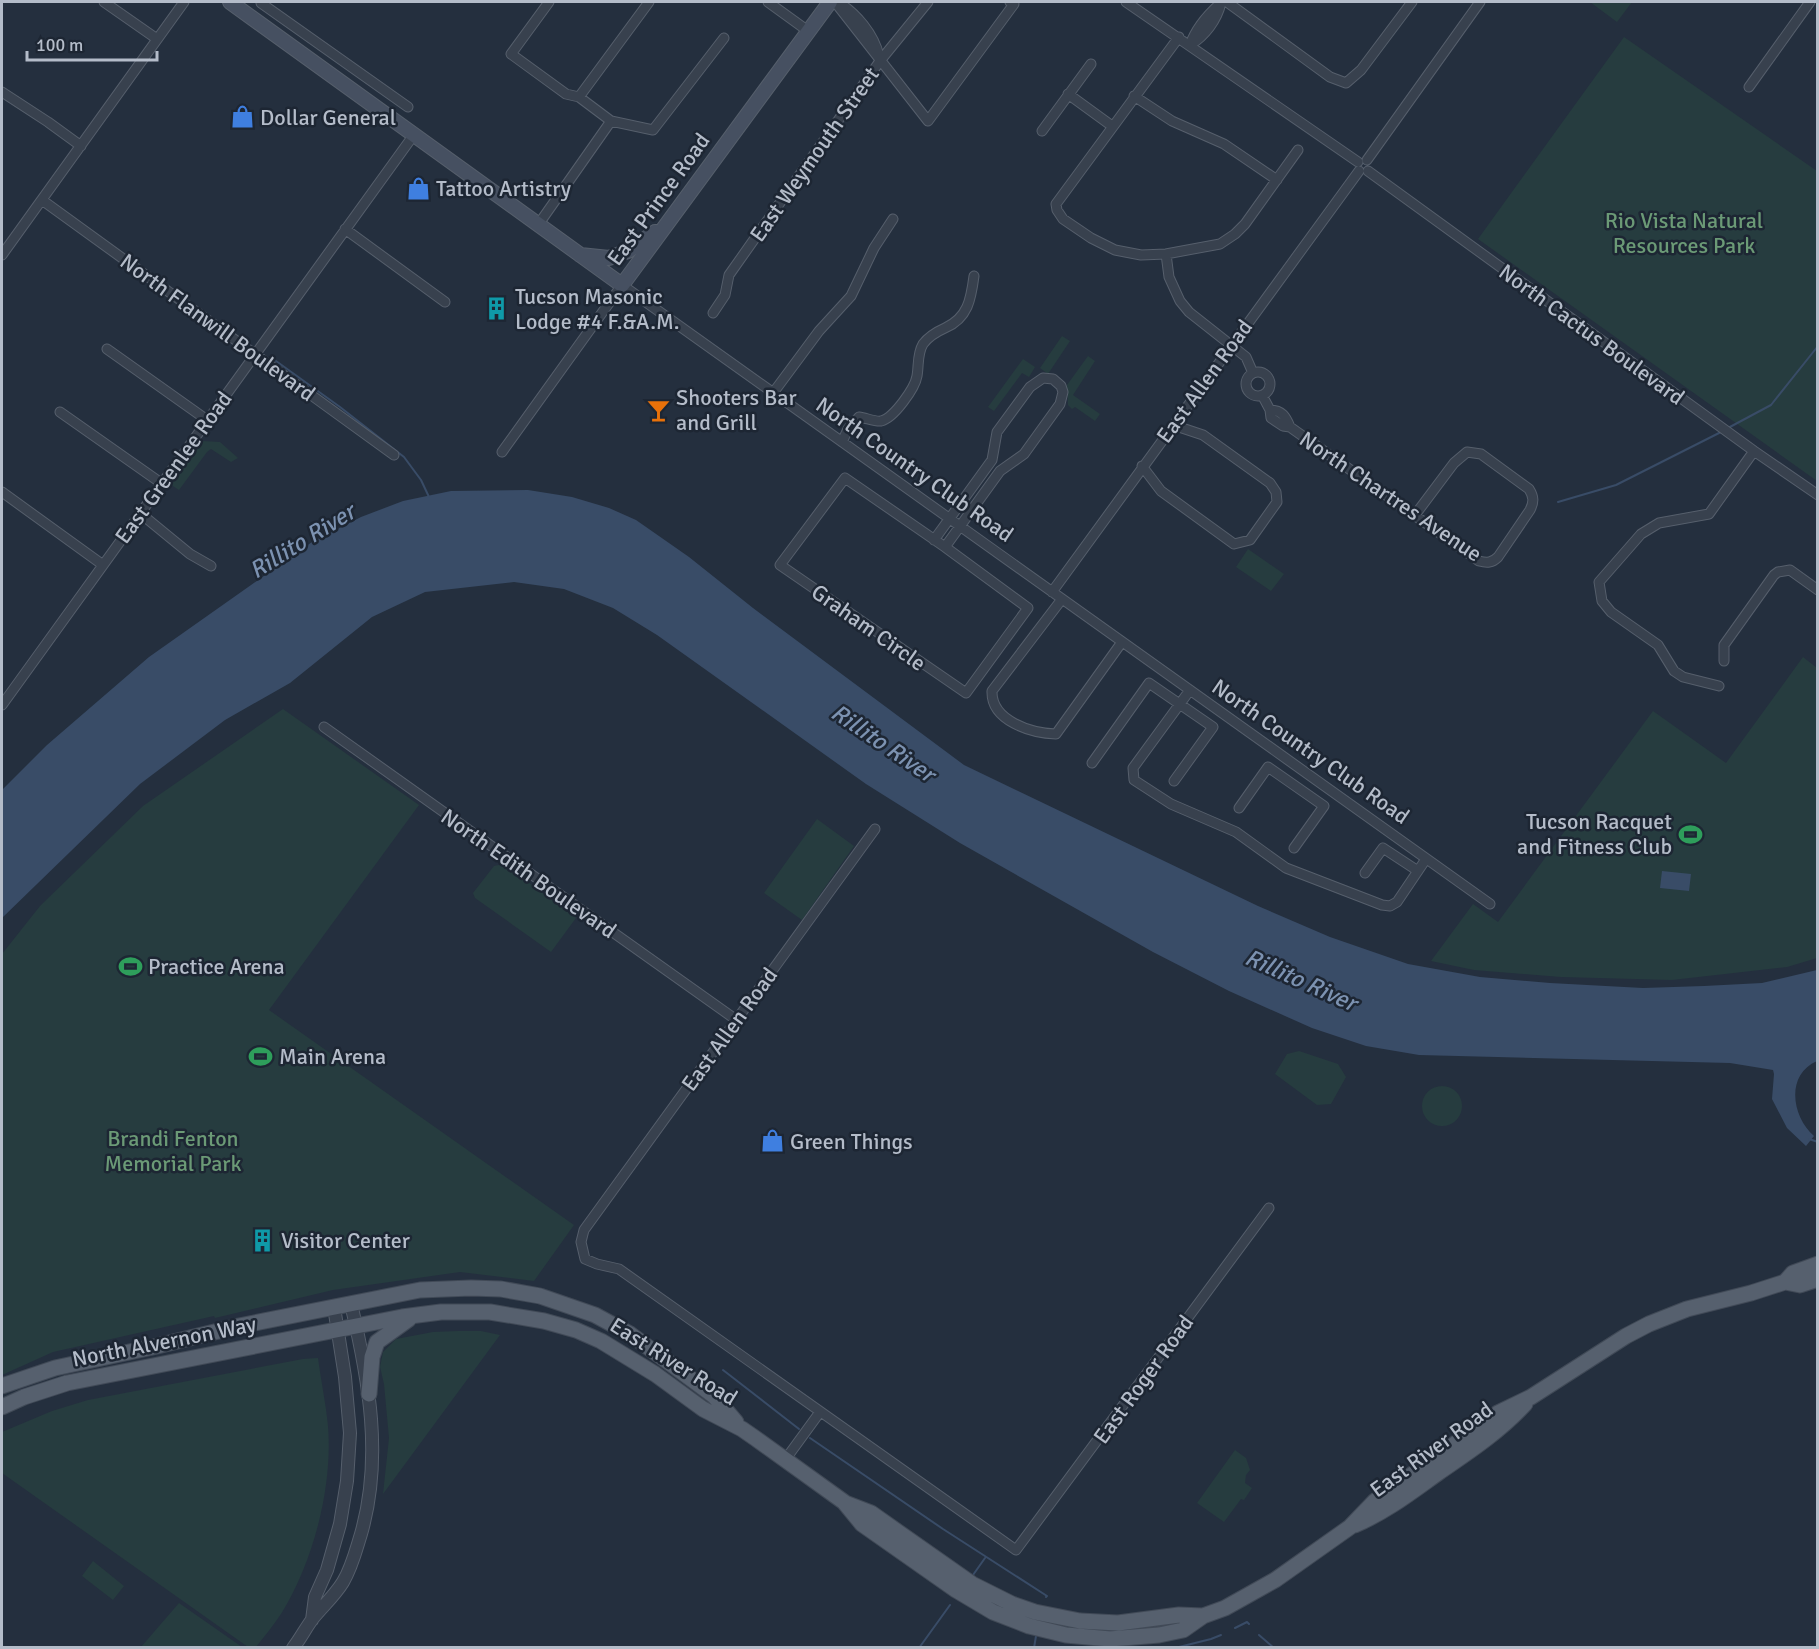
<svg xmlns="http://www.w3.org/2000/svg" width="1819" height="1649" viewBox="0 0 1819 1649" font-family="Signika,sans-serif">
	<rect width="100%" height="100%" fill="#242f3e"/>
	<path fill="#263c3f" d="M1590 2H1632L1617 22Z
		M1624 37 1817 171V481L1478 239Z
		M1062 336 1070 341 1048 374 1040 368Z
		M1088 356 1095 361 1073 395 1100 414 1095 421 1075 407 1072 409 1068 405 1067 385Z
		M1023 359 1035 367 1029 377 1022 373 994 411 988 407Z
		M203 441 220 442 238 458 231 462 211 449 207 452 179 490 170 484Z
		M1248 549 1284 574 1271 591 1236 567Z
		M1803 657 1817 668V958L1787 967 1672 980 1561 977 1474 970 1431 961 1473 904 1498 922 1653 711 1726 763Z
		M283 709 419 805 269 1010 574 1225 534 1281 460 1272 333 1290 215 1318 214 1316 53 1352 2 1375V954L40 906 143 806Z
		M817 819 854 846 802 920 764 893Z
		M504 864 576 918 551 952 475 898 473 893 494 866Z
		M1299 1051 1338 1064 1346 1077 1331 1104 1317 1105 1275 1074 1287 1054Z
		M1422 1106a20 20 0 1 1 40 0a20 20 0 1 1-40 0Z
		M458 1331H481L500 1335 383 1494 389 1438 384 1384 380 1367 383 1352 396 1339 433 1332Z
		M318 1358C321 1381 326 1404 328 1426 333 1487 313 1563 281 1614 273 1626 264 1637 256 1647H248L2 1473V1432L52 1411 88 1400 303 1359Z
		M1235 1450 1246 1458 1250 1470 1246 1475 1245 1483 1252 1488 1244 1500 1241 1499 1224 1522 1197 1503Z
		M93 1561 124 1586 113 1600 82 1576Z
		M179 1603 242 1647H141Z"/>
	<path fill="#394c67" d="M528 490 572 497 609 508 636 520 689 557 753 608 964 765 1258 906 1330 937 1408 964 1480 977 1550 983 1643 988 1704 986 1762 983 1817 970V1061C1785 1075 1792 1117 1814 1136L1806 1146 1787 1128 1772 1099 1774 1074 1773 1070 1730 1063 1419 1055 1366 1046 1312 1028 1229 991 1153 952 960 843 866 784 657 635 613 608 564 589 514 582 425 592 372 617 290 683 225 720 140 784 2 918V790L47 745 149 657 312 542 361 517 403 501 451 491Z
		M1662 871 1691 874 1689 891 1660 888Z"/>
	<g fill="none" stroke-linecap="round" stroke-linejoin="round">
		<path stroke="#394c67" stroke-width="2" d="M276 361 340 407 404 457 421 480 429 497
			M1728 428 1771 405 1818 346
			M1558 502 1616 485 1723 431
			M1809 1139 1818 1142
			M723 1370 799 1429
			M810 1438 943 1529 1047 1596 1046 1597
			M973 1575 985 1558
			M1235 1628 1247 1622 1249 1624
			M1259 1635 1274 1648
			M919 1648 950 1605
			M1034 1648 1036 1636
			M1175 1648 1211 1639 1221 1635"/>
		<defs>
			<path id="minor" d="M104 2 157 39
				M549 2 511 54 566 94 579 97 611 121
				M768 2 808 31
				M835 2 928 121 1014 4 1010 2
				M838 2C856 13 874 34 879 56
				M1126 2 1358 162
				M1227 2 1330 77 1346 83 1361 70 1412 2
				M261 3 408 107
				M1221 3C1217 20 1205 36 1190 45 1196 28 1208 14 1222 2
				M1179 37 1056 204 1057 210 1063 219 1091 238 1115 250 1141 255 1166 254 1220 244 1235 234 1245 224 1298 150
				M1749 87 1810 2
				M2 92 48 122 81 146
				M1068 94 1112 126
				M1134 96 1172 121 1224 144 1277 180
				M579 97 649 2
				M1042 131 1091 64
				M1367 160 1480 2
				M1368 171 1754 451 1818 495
				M42 200 394 455
				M538 225 611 121 653 130 724 38
				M345 229 445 302
				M1166 254 1169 277 1180 301 1189 312 1246 357 1253 373
				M2 255 184 2
				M713 313 725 295 729 275 880 61 928 2
				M107 349 207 420
				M1246 384a12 12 0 1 1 24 0a12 12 0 1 1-24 0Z
				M773 393 819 331 851 296 874 248 893 219
				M1262 395 1270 410 1271 418 1283 426 1290 427 1479 561C1487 563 1492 563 1498 557L1530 510C1534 502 1534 497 1529 489L1481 454 1467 452 1454 463 1415 515
				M1270 410C1282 410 1286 417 1290 427
				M60 412 161 483
				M842 442 848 429 859 417C866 418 876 422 881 421 894 418 915 388 917 376 919 365 917 354 923 344 929 336 936 332 945 328 968 318 971 299 974 276
				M502 452 622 285 1490 904
				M1142 466 1161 491 1234 544 1250 540 1277 502 1276 492 1270 483 1203 435 1173 425
				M845 478 945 547 1028 608 966 693 780 565Z
				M2 492 103 565
				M140 513 190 554 211 566
				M934 540 992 460 997 432 1030 387 1043 378 1053 379 1061 386 1063 392 1060 404 1024 454 1000 471 945 547
				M1052 592 1359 171
				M1062 599 992 691C991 721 1031 733 1056 734L1122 642
				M1724 661V645L1774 575 1778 572 1790 570 1818 590
				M1719 686 1683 677 1674 671 1658 645 1611 612 1602 601 1599 582 1641 534 1659 523 1709 514 1754 451
				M1190 690 1133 768 1134 780 1171 804 1236 832 1286 868 1382 905 1390 906 1397 902 1426 859
				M2 705 413 136
				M324 727 735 1019
				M1092 763 1149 683 1213 727 1174 781
				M1239 808 1268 767 1324 806 1294 848
				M875 829 584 1230 581 1242 585 1259 597 1264 619 1269 1016 1550 1269 1208
				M1365 873 1383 848 1418 871
				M785 1460 820 1412"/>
			<path id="tertiary" d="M312 1620 315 1597 327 1570 340 1524 347 1481 350 1433 345 1377 334 1307
				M293 1648C301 1638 306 1627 314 1617 324 1605 335 1595 343 1582 352 1567 356 1550 361 1534 383 1458 369 1380 351 1304"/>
			<path id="secondary" d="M230 2 622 285 830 2
				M580 255 609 258 628 251 655 232"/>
			<path id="primary" d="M1785 1282 1800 1285 1818 1279
				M2 1386 55 1368 157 1346 239 1326 420 1290 471 1288 501 1289 540 1296 595 1315 630 1334 679 1370 714 1396 736 1422
				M369 1394 372 1357 377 1342 409 1319
				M2 1407 24 1397 67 1383 402 1317 441 1312H490L544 1321 576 1330 601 1341 655 1374 703 1409 742 1429 755 1438 844 1502 862 1524 956 1590 993 1612 1029 1626 1066 1635 1110 1639 1159 1635 1183 1630 1203 1616 1225 1608 1275 1580 1350 1527 1375 1501 1498 1413 1531 1397 1626 1336 1649 1324 1687 1309 1751 1293 1785 1282 1793 1273 1818 1264
				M845 1503 871 1513 972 1584 1012 1604 1035 1612 1080 1621 1118 1623 1179 1615 1203 1616
				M1355 1525C1387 1511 1410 1493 1438 1473 1470 1451 1499 1432 1525 1404"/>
		</defs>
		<use href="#minor" stroke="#565f6c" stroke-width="11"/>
		<use href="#tertiary" stroke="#565f6c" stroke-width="14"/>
		<use href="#secondary" stroke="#565f6c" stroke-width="16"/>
		<use href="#primary" stroke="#414a57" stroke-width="17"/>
		<use href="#minor" stroke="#38414e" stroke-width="9"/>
		<use href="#tertiary" stroke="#38414e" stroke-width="12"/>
		<use href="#secondary" stroke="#465061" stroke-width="14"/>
		<use href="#primary" stroke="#56606e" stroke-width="15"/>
	</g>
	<defs>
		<symbol id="shop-bare" viewBox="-9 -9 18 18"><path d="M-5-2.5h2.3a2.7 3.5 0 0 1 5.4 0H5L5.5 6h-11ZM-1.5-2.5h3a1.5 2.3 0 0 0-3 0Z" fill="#3f7fe0" stroke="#1d2633" stroke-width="2.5" paint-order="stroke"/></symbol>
		<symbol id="building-bare" viewBox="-9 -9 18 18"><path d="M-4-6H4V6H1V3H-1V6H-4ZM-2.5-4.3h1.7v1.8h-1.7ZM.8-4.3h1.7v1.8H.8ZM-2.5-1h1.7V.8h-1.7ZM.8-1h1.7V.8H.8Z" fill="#0f9aa8" stroke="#1d2633" stroke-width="2.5" paint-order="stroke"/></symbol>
		<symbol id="bar-bare" viewBox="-9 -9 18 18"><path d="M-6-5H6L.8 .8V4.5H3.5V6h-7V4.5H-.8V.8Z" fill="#e8710a" stroke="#1d2633" stroke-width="2.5" paint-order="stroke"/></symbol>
		<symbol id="stadium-bare" viewBox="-9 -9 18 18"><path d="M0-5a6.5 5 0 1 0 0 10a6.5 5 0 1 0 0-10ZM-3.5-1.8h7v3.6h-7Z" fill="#2e9e5b" stroke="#1d2633" stroke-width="2.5" paint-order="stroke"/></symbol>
	</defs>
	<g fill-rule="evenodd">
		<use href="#shop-bare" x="226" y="100" width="33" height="33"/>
		<use href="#shop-bare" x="402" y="172" width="33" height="33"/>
		<use href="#building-bare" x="480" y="292" width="33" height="33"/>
		<use href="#bar-bare" x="642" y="394" width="33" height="33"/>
		<use href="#stadium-bare" x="1674" y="818" width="33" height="33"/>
		<use href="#stadium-bare" x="114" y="950" width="33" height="33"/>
		<use href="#stadium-bare" x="244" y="1040" width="33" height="33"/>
		<use href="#shop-bare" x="756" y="1124" width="33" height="33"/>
		<use href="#building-bare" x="246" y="1224" width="33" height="33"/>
	</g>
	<g text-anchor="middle" stroke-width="5" stroke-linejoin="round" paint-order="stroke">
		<g font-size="22" fill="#b4bcc9" stroke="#1d2633" text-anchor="start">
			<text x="260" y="125">Dollar General</text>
			<text x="436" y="196">Tattoo Artistry</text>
			<text x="515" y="304">Tucson Masonic<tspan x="515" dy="25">Lodge #4 F.&amp;A.M.</tspan></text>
			<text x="676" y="405">Shooters Bar<tspan x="676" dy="25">and Grill</tspan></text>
			<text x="1672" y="829" text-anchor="end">Tucson Racquet<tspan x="1672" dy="25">and Fitness Club</tspan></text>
			<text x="148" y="974">Practice Arena</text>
			<text x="279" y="1064">Main Arena</text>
			<text x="790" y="1149">Green Things</text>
			<text x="281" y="1248">Visitor Center</text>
		</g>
		<g font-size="22" fill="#b4bcc9" stroke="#1d2633">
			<text transform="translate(814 154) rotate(-55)" y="8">East Weymouth Street</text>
			<text transform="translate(658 199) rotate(-54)" y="8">East Prince Road</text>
			<text transform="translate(218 327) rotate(36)" y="8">North Flanwill Boulevard</text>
			<text transform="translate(1592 334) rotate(36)" y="8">North Cactus Boulevard</text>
			<text transform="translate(1204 381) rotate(-54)" y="8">East Allen Road</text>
			<text transform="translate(173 467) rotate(-54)" y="8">East Greenlee Road</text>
			<text transform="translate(915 469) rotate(35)" y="8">North Country Club Road</text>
			<text transform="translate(1391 496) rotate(34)" y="8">North Chartres Avenue</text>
			<text transform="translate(869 627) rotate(35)" y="8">Graham Circle</text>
			<text transform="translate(1311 751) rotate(35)" y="8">North Country Club Road</text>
			<text transform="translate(529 873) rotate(35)" y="8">North Edith Boulevard</text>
			<text transform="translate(729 1029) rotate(-54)" y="8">East Allen Road</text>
			<text transform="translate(164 1341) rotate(-11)" y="8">North Alvernon Way</text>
			<text transform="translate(674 1361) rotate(32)" y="8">East River Road</text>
			<text transform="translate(1143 1379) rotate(-54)" y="8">East Roger Road</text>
			<text transform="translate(1431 1449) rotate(-36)" y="8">East River Road</text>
		</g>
		<g font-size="22" fill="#6b9a76" stroke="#1d2633">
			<text x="1684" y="228">Rio Vista Natural<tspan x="1684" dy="25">Resources Park</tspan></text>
			<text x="173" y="1146">Brandi Fenton<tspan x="173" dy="25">Memorial Park</tspan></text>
		</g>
		<g font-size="24" font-style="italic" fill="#7c92b1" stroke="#1d2633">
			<text transform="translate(302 541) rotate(-32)" y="8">Rillito River</text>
			<text transform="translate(883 743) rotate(34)" y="8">Rillito River</text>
			<text transform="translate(1301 980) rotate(24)" y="8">Rillito River</text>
		</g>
	</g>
	<rect width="1819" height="1649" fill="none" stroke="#b4bcc9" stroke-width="6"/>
	<path d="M27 51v9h130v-9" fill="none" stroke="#b4bcc9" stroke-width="3"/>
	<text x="36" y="51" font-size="18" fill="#b4bcc9" stroke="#1d2633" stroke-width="4.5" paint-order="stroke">100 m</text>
</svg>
